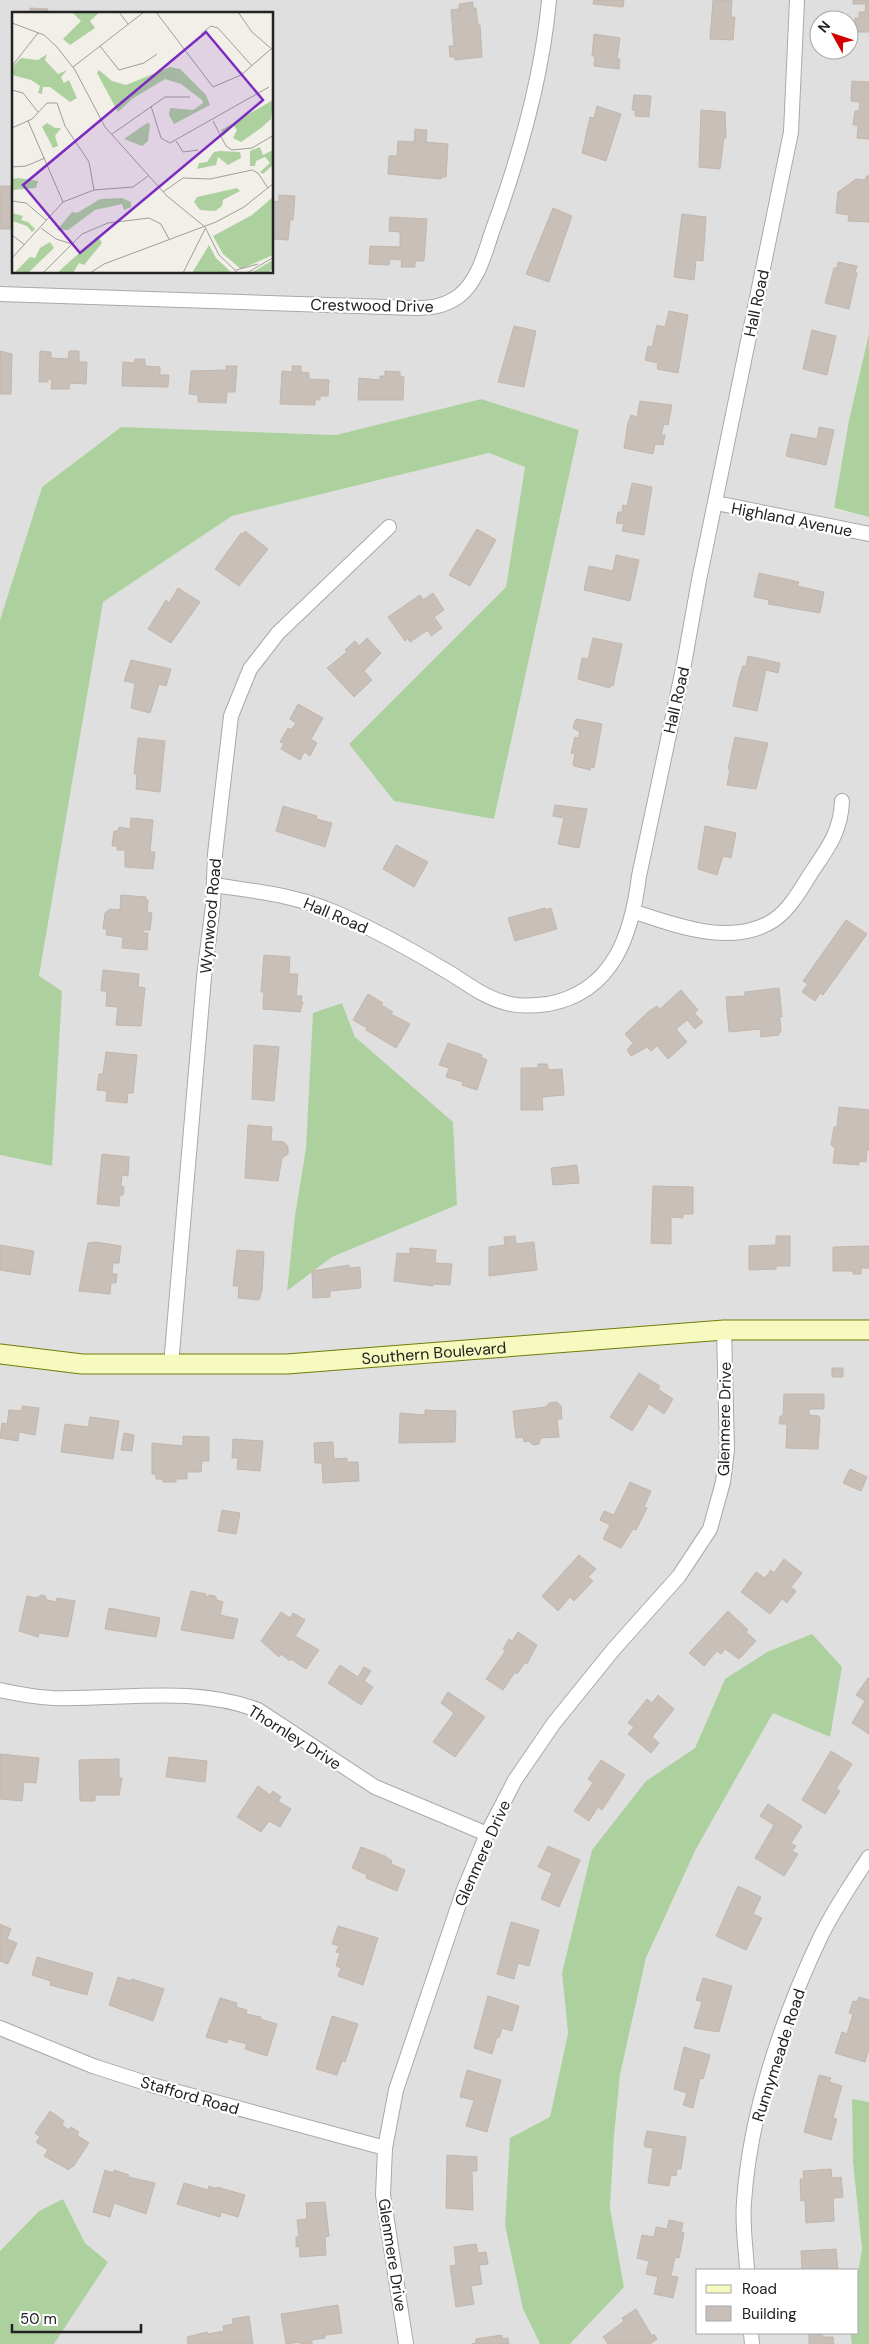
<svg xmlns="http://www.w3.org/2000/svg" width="869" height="2344" viewBox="0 0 869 2344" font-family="'DM Sans',sans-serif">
	<rect width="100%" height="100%" fill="#f2efe9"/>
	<path fill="#e0dfdf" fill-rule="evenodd" d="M0 0H869V333L849 420 834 509 869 517V2102L852 2100 853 2163 862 2249 858 2272 698 2270V2333H850L852 2344H570L624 2287 610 2208 614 2137 620 2075 646 1958 696 1849 773 1713 830 1737 725 1679 695 1748 646 1781 562 1973 568 2033 550 2118 523 2309 540 2344H54L108 2262 85 2243 63 2199 39 2211 0 2251V1155L52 1166 39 977 102 602 232 516 489 453 525 467 506 587 349 744 494 819 579 430 481 399 336 435 121 427 42 487 0 620ZM14 14H272V272H14ZM819 20H849V50H819ZM342 1003 355 1037 457 1205 332 1257 288 1290 295 1215 306 1148Z"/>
	<path fill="#add19e" d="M869 333V517L834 508 849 420Z
		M481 399 579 430 494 819 394 801 349 744 506 587 525 467 489 453 232 516 103 602 39 976 62 991 52 1166 0 1155V620L42 487 121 427 336 435Z
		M342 1003 355 1037 453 1122 457 1205 332 1257 287 1291 295 1215 306 1148 313 1013Z
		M812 1634 842 1667 830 1737 773 1713 696 1849 646 1958 620 2075 614 2137 610 2208 624 2287 570 2344H540L523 2309 505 2225 510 2138 550 2117 568 2033 562 1973 592 1850 646 1781 695 1748 725 1679 767 1652Z
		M852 2099 869 2102V2344H852L850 2333H858V2272L862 2249 853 2163Z
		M63 2199 85 2243 108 2262 54 2344H0V2251L39 2211Z"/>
	<path fill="#c7bfb8" stroke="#c4b6ab" d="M594 0H624L623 7 593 4Z
		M713 0H732L731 17H735L733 40 710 39Z
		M853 0H869V32H855V18H859V12H865L866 4H853Z
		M473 2V8H476L478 25H480L482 57 455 60V57H450L449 46H454L451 10 459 9V4Z
		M30 8 48 9 47 14H30Z
		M594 34 620 38 617 59H620L619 69 594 66 595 56H592Z
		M852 81 869 82V139L857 138 858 125H853L855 111H859L860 102 851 101Z
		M634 95 651 96 649 117 635 116V110H632Z
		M597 106 621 114 606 161 582 153 590 117 594 118Z
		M701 110 725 112 726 138 724 137 720 169 699 167Z
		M415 129 427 130 426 142 448 144 446 177H441V179L388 174 389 156H397L398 141 414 142Z
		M866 176H869V222L848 221 849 215 836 213 838 192 856 179 866 180Z
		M0 186H14V229H0Z
		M279 195 295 196 293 220H290L288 240 272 239V201L279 202Z
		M553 208 572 216 549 282 526 274Z
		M682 214 706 217 703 261 696 260 694 280 674 277Z
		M390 217 427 219 424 261H415V267H401L402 260 390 259 389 265 369 264 370 246 400 247V232L389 231Z
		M838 262 857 266 855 272 857 273 849 309 825 303 834 268H837Z
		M669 311 688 315 678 373 657 369 658 363 645 360 648 346 652 347 657 325 665 327Z
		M514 326 536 331 524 387 498 382Z
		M812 330 836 336 827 375 803 369Z
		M0 351 12 354 11 394H0Z
		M40 351 51 352V358L68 359 69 351H79V362H87L86 384 70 383 69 389H51L52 379H48V382H39Z
		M135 359H145V366L160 367V375H169L168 387 122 386 123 362 134 363Z
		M226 366H237L235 392H227L226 403 198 402V395L189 394 191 371 226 370Z
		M292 366H301V372L309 373V379L329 380 328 396H320V400H315V405L280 404 282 371 292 372Z
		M385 371 400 372V376L404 377 403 400H358L359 378 380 380V376H385Z
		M640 401 672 405 668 425 664 424 661 435H665L663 445 655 444 653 454 624 448 628 423 631 415 637 417Z
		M819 427 834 430 826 465 786 456 791 434 817 439Z
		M632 483 652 487 644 535 622 531 624 524 616 523 618 512H622L623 505 627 506Z
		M477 529 496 540 470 586 449 575Z
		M245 531 268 549 239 586 215 569 241 533 242 535Z
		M616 555 639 560 630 601 584 590 589 566 613 571Z
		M759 573 799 582 797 586 824 592 820 613 768 604 769 600 754 597Z
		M178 588 200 602 171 643 148 629 166 600 169 603Z
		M433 593 444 610 434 617 442 628 431 636 428 630 410 642 408 638 405 641 388 617 420 595 423 600Z
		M367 638 381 653 364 671 372 680 354 697 327 668 347 652 345 650 355 641 359 646Z
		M593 638 622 644 613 686 610 685V688L578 679 582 658 588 659Z
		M748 656 780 663 778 673 766 670 757 711 733 706 739 678 743 666H746Z
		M131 660 171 669 166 686 159 684 150 713 131 708 135 683 124 681Z
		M298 704 323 718 311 739 317 743 310 756 304 752 300 760 281 749 284 743 280 742 288 728 291 730 296 723 290 719Z
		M577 719 602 724 594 768 591 767 590 770 574 766 573 764 575 754 571 753 575 737 578 738 580 732 573 728 575 721Z
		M735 737 768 743 756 789 727 785 730 770 728 769Z
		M138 738 165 741 160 792 136 789 137 774H134Z
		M555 805 587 809 579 848 558 844 564 818 553 816Z
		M283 806 317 816 316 819 332 823 325 847 276 831Z
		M131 818 153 820 150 852H155L153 869 125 867V850H117V846H112L114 831H118L119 827 130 829Z
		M705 826 736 833 731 858 723 856 717 875 698 869Z
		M396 845 428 862 414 887 383 869Z
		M121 895 146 897V900H148L147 912 152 913 150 930H143V933H148L147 950 122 948 123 937 106 935 107 929H103L105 913 110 909 120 910Z
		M545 908 546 910 551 908 557 929 515 941 508 918Z
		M846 920 867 934 823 995 820 993 815 1001 802 992 808 984 803 981Z
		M264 955 290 957 289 974H298L296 996H302L301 1002H303L300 1012 263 1009 264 992H261Z
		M103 970 139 974 138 987 145 988 141 1026 116 1025 118 1007 106 1006 107 991H101Z
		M779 988 782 1017H778L780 1019 781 1032H779V1035L761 1037 760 1029 729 1032 726 997 745 996V992Z
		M681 990 698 1010 694 1013 703 1022 695 1029 687 1020 676 1029 687 1042 668 1059 657 1046 651 1051 647 1047 631 1056 627 1050 633 1043 625 1034 648 1012 657 1006 660 1009Z
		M368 994 383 1003 381 1005 393 1012 391 1014 410 1024 396 1048 366 1030 367 1028 353 1020Z
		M448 1043 482 1055 481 1057 487 1060 477 1090 462 1085 463 1082 446 1077 449 1068 439 1065Z
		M254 1045 279 1047 274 1101 252 1099Z
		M106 1052 137 1055 133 1093H128L127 1103 106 1101 107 1091 97 1090 99 1074H103Z
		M538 1064H547L548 1068 550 1070 562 1069 564 1095 542 1097 543 1110H521V1068H538Z
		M839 1107 869 1110V1150H867L866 1162 859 1161V1165L833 1163 835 1148 831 1145 834 1127H837Z
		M248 1125 272 1127 271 1141 284 1142 288 1147V1154L282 1158 278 1181 245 1178Z
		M102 1154 129 1157 128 1176 122 1175 121 1186 124 1187 123 1195H120L119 1206 97 1204Z
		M577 1165 579 1183 553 1185 551 1168Z
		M653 1186 693 1187V1214H683V1218L671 1217V1244L651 1243Z
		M515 1236 516 1244 534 1242 537 1270 489 1276V1247L505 1245 504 1237Z
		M776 1236H790V1266H776V1269L749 1270V1246L776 1245Z
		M96 1242 121 1246 119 1263H113L112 1274H117L116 1283H111L110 1294 79 1291 88 1243Z
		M0 1245 34 1251 30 1275 0 1270Z
		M869 1246V1268H861V1274H853V1271H833V1247Z
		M410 1248 436 1250 435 1263 452 1264 450 1285 433 1284V1286L394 1281 397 1253 410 1254Z
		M237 1250 264 1252 262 1290 259 1300 238 1298 239 1286H233Z
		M349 1265V1268L360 1267 361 1288 330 1291V1297L313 1298 312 1271Z
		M832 1368H843V1377H832Z
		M639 1373 660 1386 658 1389 673 1399 664 1414 649 1404 632 1431 610 1417Z
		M784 1394H824V1409H809V1415L819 1416 820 1420 818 1449 786 1448 787 1424H779L780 1416H783Z
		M557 1402 561 1406 562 1419H557L559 1437 541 1438 539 1444 533 1445 529 1441 524 1442 523 1437 516 1438 513 1411 546 1407 549 1403Z
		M22 1406 39 1408 35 1435 19 1432 18 1441 0 1438 2 1423 7 1424 9 1410 22 1411Z
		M425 1410 456 1411 455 1442 399 1443 400 1413 425 1415Z
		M90 1417 119 1421 113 1459 61 1452 65 1424 88 1427Z
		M124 1433 134 1435 132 1451 121 1450Z
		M183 1436 209 1437V1461H202L201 1472H187V1479H176V1482H163V1479H156V1474H152V1443L183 1446Z
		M233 1439 263 1441 260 1471 237 1469 238 1458H232Z
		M333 1442 334 1459 347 1458V1462H358L359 1481 323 1483 322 1463H315L314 1443Z
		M850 1469 867 1477 861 1491 843 1483Z
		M630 1482 651 1491 644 1507 647 1508 636 1530 633 1529 621 1548 603 1539 610 1525 600 1520 604 1511 614 1515Z
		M222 1510 240 1513 236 1534 218 1531Z
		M579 1555 596 1569 588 1577 593 1581 574 1601 570 1597 558 1611 542 1596Z
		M784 1559 802 1573 791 1587 796 1591 787 1603 782 1599 770 1614 741 1592 756 1572 765 1578 771 1570 774 1573Z
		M191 1591 206 1594 205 1598 209 1595 215 1596 217 1600 223 1602 220 1615 238 1619 233 1639 181 1630Z
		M41 1595 45 1596 47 1600 56 1602 57 1598 75 1601 68 1637 39 1633 38 1637 19 1631 27 1596 37 1598Z
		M109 1608 160 1618 156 1637 105 1629Z
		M728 1611 748 1630 746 1632 756 1641 739 1659 725 1649 721 1654 717 1651 704 1666 689 1653Z
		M281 1612 290 1618 293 1613 305 1620 295 1636 319 1650 306 1669 291 1659 290 1661 281 1654 279 1657 261 1641Z
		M518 1632 537 1645 527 1664 525 1662 517 1674 515 1672 503 1690 486 1679 506 1650 503 1649 509 1639 512 1641Z
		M340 1665 358 1677 364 1667 371 1671 364 1681 373 1687 361 1705 328 1683Z
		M868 1678H869V1734L852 1723 865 1701 856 1695Z
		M448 1692 485 1717 455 1757 433 1742 454 1713 441 1703Z
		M658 1695 674 1709 652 1737 659 1743 651 1753 628 1734 634 1727 628 1723 647 1699 652 1703Z
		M831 1751 852 1764 836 1789 840 1791 825 1814 802 1800Z
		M0 1754 39 1758 36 1783 24 1782 22 1801 0 1799Z
		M169 1757 207 1761 205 1782 166 1777Z
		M119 1759V1778H122L119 1795H95V1801H80L79 1760Z
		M601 1760 625 1775 602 1810 598 1807 589 1821 574 1811 593 1783 588 1779Z
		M258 1786 270 1795 273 1791 281 1797 278 1801 291 1809 280 1827 269 1821 261 1832 237 1817Z
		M768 1804 802 1826 791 1843 796 1846 792 1851 798 1854 784 1876 755 1858 774 1825 760 1816Z
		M548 1846 580 1860 559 1907 541 1899 552 1873 538 1867Z
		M361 1847 385 1856 392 1861 391 1864 405 1870 397 1891 366 1878 367 1875 352 1868Z
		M738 1886 761 1897 753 1914 762 1918 746 1950 716 1936Z
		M511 1922 539 1930 529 1966 518 1963 514 1979 497 1974Z
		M0 1924 11 1929 7 1939 17 1943 8 1964 0 1961Z
		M338 1926 378 1938 363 1985 338 1976 341 1968 336 1966 340 1953 336 1952 339 1946 332 1944Z
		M37 1957 93 1973 87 1995 50 1985 51 1981 32 1975Z
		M118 1977 131 1981 132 1979 164 1989 153 2021 109 2005Z
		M703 1978 732 1986 719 2032 694 2028 702 2002 696 2000Z
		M488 1996 519 2006 512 2031 502 2028 499 2038 497 2037 492 2054 474 2048Z
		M859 1997 869 2000V2049L865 2062 835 2053 842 2032 847 2034 853 2014 849 2013 853 2001 857 2002Z
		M220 1998 237 2003 236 2007 247 2010 246 2014 261 2017 260 2019 277 2024 267 2056 245 2049 247 2044 228 2039 227 2043 206 2037Z
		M332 2016 358 2024 345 2062 342 2061 337 2075 316 2069Z
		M684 2047 710 2055 703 2079 700 2078 693 2108 683 2105 687 2093 674 2089Z
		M467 2070 501 2080 487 2132 466 2126 474 2100 460 2097Z
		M819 2075 831 2078 829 2082 842 2086 833 2118 837 2119 831 2140 804 2132Z
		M50 2111 64 2121 62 2125 69 2130 71 2127 79 2132 77 2135 89 2143 73 2167 72 2166 69 2170 44 2156 48 2150 36 2142 40 2137 35 2133Z
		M647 2131 686 2137 681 2169H677L676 2176 671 2175 669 2186 648 2183 653 2148 645 2147 644 2144Z
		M447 2155 477 2157V2171H472L473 2210 446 2208Z
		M831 2169 832 2178 841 2177 843 2197 833 2198 834 2221 806 2223 805 2200 801 2201 800 2179H804L803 2171Z
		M105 2170 113 2173 114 2170 129 2175 128 2177 155 2183 146 2214 114 2203 110 2217 93 2212Z
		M184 2183 208 2190 209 2186 217 2189V2187L245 2195 238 2217 221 2212 220 2217 177 2204Z
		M325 2202 329 2236 325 2237 326 2255 300 2257 299 2246 296 2247V2237H299L297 2220 307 2219 306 2203Z
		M669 2220 683 2223 681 2232 684 2233 679 2258 675 2257 671 2276 678 2277 673 2298 654 2294 658 2277 646 2274 649 2261 637 2258 642 2235 654 2237 656 2227 667 2229Z
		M476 2244 478 2253 486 2252 488 2264 479 2265 482 2284 471 2286 474 2304 456 2307 450 2266 456 2265 454 2247Z
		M836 2249 838 2270H802L801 2251Z
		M338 2305 342 2333 325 2335V2338L312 2340V2344H300V2342L286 2344 281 2314Z
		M636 2309 652 2336 654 2334 657 2339 650 2344H608L603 2337 624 2321 622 2318Z
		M249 2316 253 2344H188L187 2337 207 2332 208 2334 224 2331 223 2326 233 2324 232 2319Z
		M809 2333H822L823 2337H833L834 2344H809Z
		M502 2335V2339L508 2338 509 2344H472L476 2343V2339Z"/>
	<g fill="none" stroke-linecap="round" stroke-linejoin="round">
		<defs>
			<path id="street" d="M0 294 416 308C432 308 445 306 459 296 479 280 485 252 493 229 520 155 542 79 549 0
				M716 503 869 534
				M214 885C260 892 296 895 339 914 375 930 410 949 443 969 463 980 481 996 503 1002 517 1007 533 1006 548 1004 614 992 632 933 639 876L684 664 699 580 791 132 797 0
				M635 912C677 926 733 947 774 920 790 909 801 889 811 873 828 848 841 831 842 801
				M171 1365 204 977 213 905 215 854 231 716 250 669 278 633 389 527
				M0 1690C18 1694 35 1697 53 1698 122 1700 192 1685 258 1710L375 1787 487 1834
				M0 2028 93 2066 152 2085 385 2148
				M747 2270C746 2248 742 2225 744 2202 750 2113 782 2018 820 1938 834 1909 852 1883 869 1857
				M751 2333 752 2344
				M406 2344 383 2195 385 2148 396 2090 463 1892 487 1834 515 1780 554 1723 613 1650 679 1576 710 1529 723 1482 727 1450 724 1330"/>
			<g id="secondary">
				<path id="s1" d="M0 1354 82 1364H287L724 1330H869"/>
			</g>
		</defs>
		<use href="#street" stroke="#a9a9a9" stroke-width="16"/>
		<use href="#secondary" stroke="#707d05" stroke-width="21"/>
		<use href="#street" stroke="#fff" stroke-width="14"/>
		<use href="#secondary" stroke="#f7fabf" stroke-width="19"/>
	</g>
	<g text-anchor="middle" stroke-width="4.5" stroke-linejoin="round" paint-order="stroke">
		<g font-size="16" fill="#222" stroke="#fff">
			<text transform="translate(756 303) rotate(-78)" y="6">Hall Road</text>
			<text transform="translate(372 305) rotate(1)" y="6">Crestwood Drive</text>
			<text transform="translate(792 519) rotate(11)" y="6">Highland Avenue</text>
			<text transform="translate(676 700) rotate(-77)" y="6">Hall Road</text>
			<text transform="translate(336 915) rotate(23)" y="6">Hall Road</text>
			<text transform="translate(210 916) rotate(-85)" y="6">Wynwood Road</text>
			<text dy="6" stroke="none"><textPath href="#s1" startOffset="435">Southern Boulevard</textPath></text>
			<text transform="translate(724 1419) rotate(-89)" y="6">Glenmere Drive</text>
			<text transform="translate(295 1737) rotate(32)" y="6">Thornley Drive</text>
			<text transform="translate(482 1853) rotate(-66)" y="6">Glenmere Drive</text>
			<text transform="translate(778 2055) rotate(-72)" y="6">Runnymeade Road</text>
			<text transform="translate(190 2095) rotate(16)" y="6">Stafford Road</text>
			<text transform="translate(393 2255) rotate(81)" y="6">Glenmere Drive</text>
		</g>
	</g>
	<g transform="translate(12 12)">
		<rect width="261" height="261" fill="#f2efe9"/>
		<path d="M60 0H88L78 9 83 16 58 33 51 27 69 9ZM35 42 33 48 46 62 55 58 49 65 52 71 57 68 65 86 58 90 38 75H31L30 82 26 81 28 74 19 68 0 63V55L9 46 26 48ZM158 55 168 57 194 83 198 93 162 112 157 103 158 96 181 98 191 91 190 88 169 72 153 67 120 87 106 100 85 61 87 58 100 69 114 73ZM261 88 259 107 249 116 229 130 221 126 225 118 222 114 211 124 209 118ZM35 111 43 116H49L43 124 46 134 41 136 30 115ZM135 111 138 112 136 129 130 134 112 127ZM248 135 251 143 261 138V153L251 162 248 160 258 151 253 145 244 149 243 154H238V139ZM208 139 228 140 229 146 216 153 206 145 204 153 185 157 187 151 195 150 202 140ZM0 167 6 166 26 169 24 176 0 178ZM225 176 228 179 211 188 210 194 203 199 188 198 182 190 185 185ZM261 185V243L229 257 211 242 201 224 240 203ZM110 186 119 190V195L112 198 110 192 83 198 56 218H45L60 200 65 201 88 187ZM0 201 11 204 9 208 16 210 23 217 20 220 15 214 0 209ZM86 224 90 231 72 253 67 251 61 261H45ZM38 230 42 236 16 261H2L18 245 23 246 28 236ZM197 233 204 246 220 261H180ZM261 248V256L256 261H239Z" fill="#add19e"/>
		<path fill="none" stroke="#9f9d99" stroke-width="1" d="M107 0 116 12M144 0 201 75 229 63 259 37M226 0 240 20 262 39M0 11 32 23 44 34 63 58 93 115 155 184 193 215 207 243 226 261M189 22 199 14 206 16 240 54M88 34 107 58 132 51 145 42M0 54 26 21M61 55 132 0M0 78 11 81 26 100M139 94 149 126 158 131 257 75M16 109 51 190M201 109 214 134 220 138 240 136 262 123M0 116 20 107 35 91H45L53 114 77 150 82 178M100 122 153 85H178M164 129 171 140 186 138M0 155 14 154 33 146M151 180 171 166 198 167 240 158 246 161 256 176M0 189 14 191 34 208M29 216 44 227 60 232M0 223 13 233M0 246 51 190 82 178 121 175 136 164M224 258 246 252M31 261 70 222 96 211 137 206 149 212 157 227M78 261 92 252 204 210 232 195 262 171M171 261 193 217M235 261 262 245"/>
		<path fill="#7b2cbf" fill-opacity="0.15" stroke="#7b2cbf" stroke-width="2.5" d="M194 20 251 88 68 241 11 173Z"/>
		<rect width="261" height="261" fill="none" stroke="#222" stroke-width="2.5"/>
	</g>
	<rect x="696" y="2269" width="162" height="65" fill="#ffffff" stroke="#a7a7a7"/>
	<rect x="706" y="2285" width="25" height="8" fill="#f7fabf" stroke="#a7a7a7"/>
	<text x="742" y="2294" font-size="15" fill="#222222">Road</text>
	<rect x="706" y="2306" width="25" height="15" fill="#c7bfb8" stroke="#a7a7a7"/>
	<text x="742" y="2319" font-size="15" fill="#222222">Building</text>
	<g transform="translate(834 35) rotate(310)"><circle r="24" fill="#ffffff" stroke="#a7a7a7"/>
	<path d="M0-4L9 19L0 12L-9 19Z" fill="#d40000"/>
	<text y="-8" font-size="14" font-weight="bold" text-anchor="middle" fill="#222222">N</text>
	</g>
	<path d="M12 2324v8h129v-8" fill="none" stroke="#222222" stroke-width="2.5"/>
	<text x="20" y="2324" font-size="15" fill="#222222" stroke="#ffffff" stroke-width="4" paint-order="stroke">50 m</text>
</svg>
